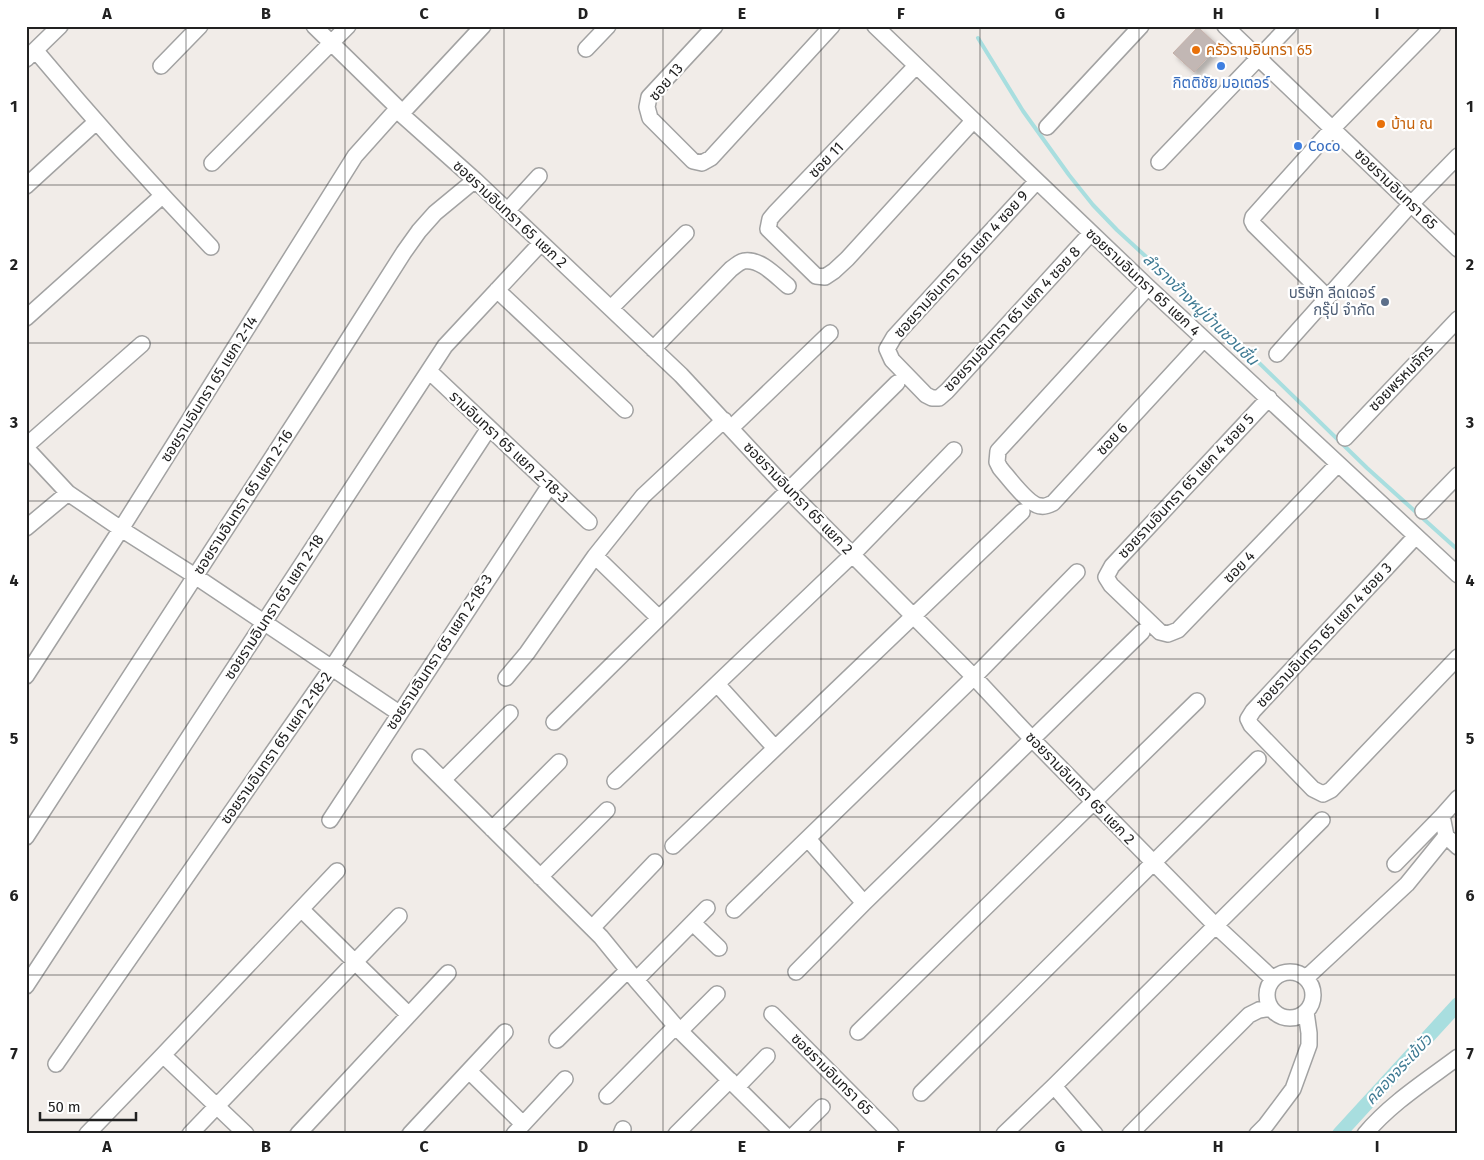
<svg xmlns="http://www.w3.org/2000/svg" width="1484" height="1160" viewBox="0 0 1484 1160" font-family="'Fira Sans','Noto Sans Thai',sans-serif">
	<defs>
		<filter id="shadow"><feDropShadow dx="4.5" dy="4.5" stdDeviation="2.5" flood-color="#0004"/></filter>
	</defs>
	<rect width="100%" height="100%" fill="#f1ece8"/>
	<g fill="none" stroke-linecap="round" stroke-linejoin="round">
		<path stroke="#a8dedf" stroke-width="4" d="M978 38 1023 111 1069 175 1093 205 1117 230 1216 321 1367 468 1458 550"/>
		<path stroke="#a8dedf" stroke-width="14" d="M1339 1134 1458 1004"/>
	</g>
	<path fill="#c2b7b4" stroke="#c4b0a9" filter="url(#shadow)" d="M1198 27 1218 46 1194 72 1173 53Z"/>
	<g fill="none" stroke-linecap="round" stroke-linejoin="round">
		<defs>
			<path id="minor" d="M314 26 398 108 401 114 475 180 681 375 788 490 974 677 1033 740 1216 926 1273 979
				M715 26 649 97 647 107 650 118 693 161 702 163 711 158 832 26
				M875 26 1148 287 1458 575
				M1225 26 1458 249
				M586 49 608 26
				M36 51C92 118 150 183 211 247
				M26 59 60 26
				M161 66 200 26
				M916 66 775 213 770 219 768 229 816 276 825 277 834 271 847 259 973 121
				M401 114 483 26
				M1047 127 1141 26
				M1159 162 1289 26
				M212 163 348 26
				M1037 181 894 337 887 349 892 360 926 395 932 398H939L947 391 1091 233
				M26 186 96 122
				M507 211 539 176
				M1148 287 998 451 997 462 1000 468C1008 477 1029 506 1041 506 1045 507 1049 505 1053 503L1204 339
				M497 290 625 410
				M1327 297 1254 225 1252 221 1253 217 1332 129 1433 26
				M611 308 686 233
				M26 318 162 196
				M653 349 731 269C734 267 739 262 744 261 760 258 777 277 788 286
				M1277 354 1411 204 1458 156
				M429 371 589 522
				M1269 398 1112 566 1106 577 1111 585 1160 632 1168 634 1178 630 1338 464
				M731 428 830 333
				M1345 438 1458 319
				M26 446 142 344
				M26 448 68 493 121 529 195 576 399 713
				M1423 511 1458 475
				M26 528 68 493
				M1416 536 1253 711 1248 719 1251 725 1313 789 1323 794 1331 790 1458 657
				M595 556 659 618
				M26 676 121 529 355 156 398 108
				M506 678 527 653 595 556 643 496 724 420
				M717 684 775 748
				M554 722 897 383
				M420 757 601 937 636 980 680 1031 784 1134
				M443 780 510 713
				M615 781 852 555 954 450
				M330 820 550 485
				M492 829 559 762
				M1446 836 1458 847
				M26 837 327 373 404 252 419 231 435 213 475 180
				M808 839 864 903
				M673 846 1022 512
				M1395 864 1442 816
				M540 877 607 810
				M301 909 409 1015
				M734 910 974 677 1077 572
				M693 923 719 948
				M592 928 655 862
				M1267 995a23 23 0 1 1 46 0a23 23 0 1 1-46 0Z
				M796 972 864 903 1142 632
				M1306 978 1407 884 1446 836 1442 816 1458 798
				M636 980 707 908
				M26 986 445 346 541 243
				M772 1014 891 1134
				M680 1031 717 994
				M858 1032 1197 701
				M557 1040 628 970
				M163 1055 246 1134
				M56 1064 331 669 489 428
				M469 1071 523 1124
				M1054 1086 1095 1134
				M737 1087 767 1056
				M921 1093 1258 759
				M607 1096 676 1026
				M87 1134 163 1055 337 871
				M190 1134 399 916
				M298 1134 448 973
				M410 1134 505 1032
				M514 1134 565 1079
				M621 1134 623 1129
				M676 1134 730 1080
				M795 1134 822 1107
				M1004 1134 1054 1086 1322 820
				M1130 1134 1249 1015 1259 1010 1271 1008
				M1257 1134 1266 1125 1293 1089 1309 1045V1033L1306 1012
				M1365 1134C1391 1103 1426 1081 1458 1057"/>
		</defs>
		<use href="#minor" stroke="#a2a2a2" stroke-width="18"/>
		<use href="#minor" stroke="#fff" stroke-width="15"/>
	</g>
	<path fill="none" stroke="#212121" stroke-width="1" stroke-opacity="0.55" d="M186 26V1134M345 26V1134M504 26V1134M663 26V1134M821 26V1134M980 26V1134M1139 26V1134M1298 26V1134M26 185H1458M26 343H1458M26 501H1458M26 659H1458M26 817H1458M26 975H1458"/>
	<g fill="#e8710a" stroke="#fff" stroke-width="2">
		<circle cx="1196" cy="50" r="5"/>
		<circle cx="1381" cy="124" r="5"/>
	</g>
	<g fill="#3f7fe0" stroke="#fff" stroke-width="2">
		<circle cx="1221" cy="66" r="5"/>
		<circle cx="1298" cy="146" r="5"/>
	</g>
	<circle fill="#5c6f8a" stroke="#fff" stroke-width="2" cx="1385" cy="302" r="5"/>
	<g text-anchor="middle" stroke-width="4.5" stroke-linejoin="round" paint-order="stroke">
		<g font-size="15" fill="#c56008" stroke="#fff" text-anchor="start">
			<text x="1206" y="55">ครัวรามอินทรา 65</text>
			<text x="1391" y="129">บ้าน ณ</text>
		</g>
		<g font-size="15" fill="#212121" stroke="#fff">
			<text transform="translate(666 82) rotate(-50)" y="5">ซอย 13</text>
			<text transform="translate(826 160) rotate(-46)" y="5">ซอย 11</text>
			<text transform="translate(1396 189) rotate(44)" y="5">ซอยรามอินทรา 65</text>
			<text transform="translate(510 214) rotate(43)" y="5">ซอยรามอินทรา 65 แยก 2</text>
			<text transform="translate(961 264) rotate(-48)" y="5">ซอยรามอินทรา 65 แยก 4 ซอย 9</text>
			<text transform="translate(1143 282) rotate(43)" y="5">ซอยรามอินทรา 65 แยก 4</text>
			<text transform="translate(1012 319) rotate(-47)" y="5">ซอยรามอินทรา 65 แยก 4 ซอย 8</text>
			<text transform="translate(1401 378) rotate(-46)" y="5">ซอยพรหมจักร</text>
			<text transform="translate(209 389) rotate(-58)" y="5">ซอยรามอินทรา 65 แยก 2-14</text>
			<text transform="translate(1112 439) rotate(-47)" y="5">ซอย 6</text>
			<text transform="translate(509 447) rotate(43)" y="5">รามอินทรา 65 แยก 2-18-3</text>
			<text transform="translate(1186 486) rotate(-47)" y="5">ซอยรามอินทรา 65 แยก 4 ซอย 5</text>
			<text transform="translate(798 498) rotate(46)" y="5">ซอยรามอินทรา 65 แยก 2</text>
			<text transform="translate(243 502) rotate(-57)" y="5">ซอยรามอินทรา 65 แยก 2-16</text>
			<text transform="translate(1239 567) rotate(-46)" y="5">ซอย 4</text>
			<text transform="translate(274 607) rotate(-57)" y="5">ซอยรามอินทรา 65 แยก 2-18</text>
			<text transform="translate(1324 635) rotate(-47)" y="5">ซอยรามอินทรา 65 แยก 4 ซอย 3</text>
			<text transform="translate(439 652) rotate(-57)" y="5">ซอยรามอินทรา 65 แยก 2-18-3</text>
			<text transform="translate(276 748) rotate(-55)" y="5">ซอยรามอินทรา 65 แยก 2-18-2</text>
			<text transform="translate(1080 788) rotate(46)" y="5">ซอยรามอินทรา 65 แยก 2</text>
			<text transform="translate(832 1074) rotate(45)" y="5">ซอยรามอินทรา 65</text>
		</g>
		<g font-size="15" fill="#366cbe" stroke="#fff">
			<text x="1221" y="88">กิตติชัย มอเตอร์</text>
			<text x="1308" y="151" text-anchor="start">Coco</text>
		</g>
		<g font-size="15" fill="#4e5e75" stroke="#fff" text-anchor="end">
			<text x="1375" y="298">บริษัท ลีดเดอร์<tspan x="1375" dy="17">กรุ๊ป จำกัด</tspan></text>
		</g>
		<g font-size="16" font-style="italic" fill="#3f7a93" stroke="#fff">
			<text transform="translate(1201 309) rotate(44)" y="6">ลำรางข้างหมู่บ้านชวนชื่น</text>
			<text transform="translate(1398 1069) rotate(-47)" y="6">คลองจระเข้บัว</text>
		</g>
	</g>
	<rect width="1484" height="1160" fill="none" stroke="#ffffff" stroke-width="55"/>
	<path d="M40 1112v8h96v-8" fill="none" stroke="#212121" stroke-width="2.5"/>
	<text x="48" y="1112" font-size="15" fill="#212121" stroke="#ffffff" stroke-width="4" paint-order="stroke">50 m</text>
	<rect x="28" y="28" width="1428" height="1104" fill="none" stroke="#212121" stroke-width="2"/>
	<g font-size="16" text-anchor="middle" font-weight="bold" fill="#212121">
		<text x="107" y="19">A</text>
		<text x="266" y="19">B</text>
		<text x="424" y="19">C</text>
		<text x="583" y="19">D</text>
		<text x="742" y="19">E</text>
		<text x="901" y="19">F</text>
		<text x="1060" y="19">G</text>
		<text x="1218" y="19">H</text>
		<text x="1377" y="19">I</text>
		<text x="14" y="112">1</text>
		<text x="1470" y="112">1</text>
		<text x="14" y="270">2</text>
		<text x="1470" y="270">2</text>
		<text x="14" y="428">3</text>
		<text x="1470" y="428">3</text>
		<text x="14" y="586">4</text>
		<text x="1470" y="586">4</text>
		<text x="14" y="744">5</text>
		<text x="1470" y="744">5</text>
		<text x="14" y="901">6</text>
		<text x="1470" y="901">6</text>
		<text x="14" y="1059">7</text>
		<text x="1470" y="1059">7</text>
		<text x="107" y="1152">A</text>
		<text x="266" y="1152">B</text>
		<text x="424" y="1152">C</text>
		<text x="583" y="1152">D</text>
		<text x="742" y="1152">E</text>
		<text x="901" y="1152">F</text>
		<text x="1060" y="1152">G</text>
		<text x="1218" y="1152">H</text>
		<text x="1377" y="1152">I</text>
	</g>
</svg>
